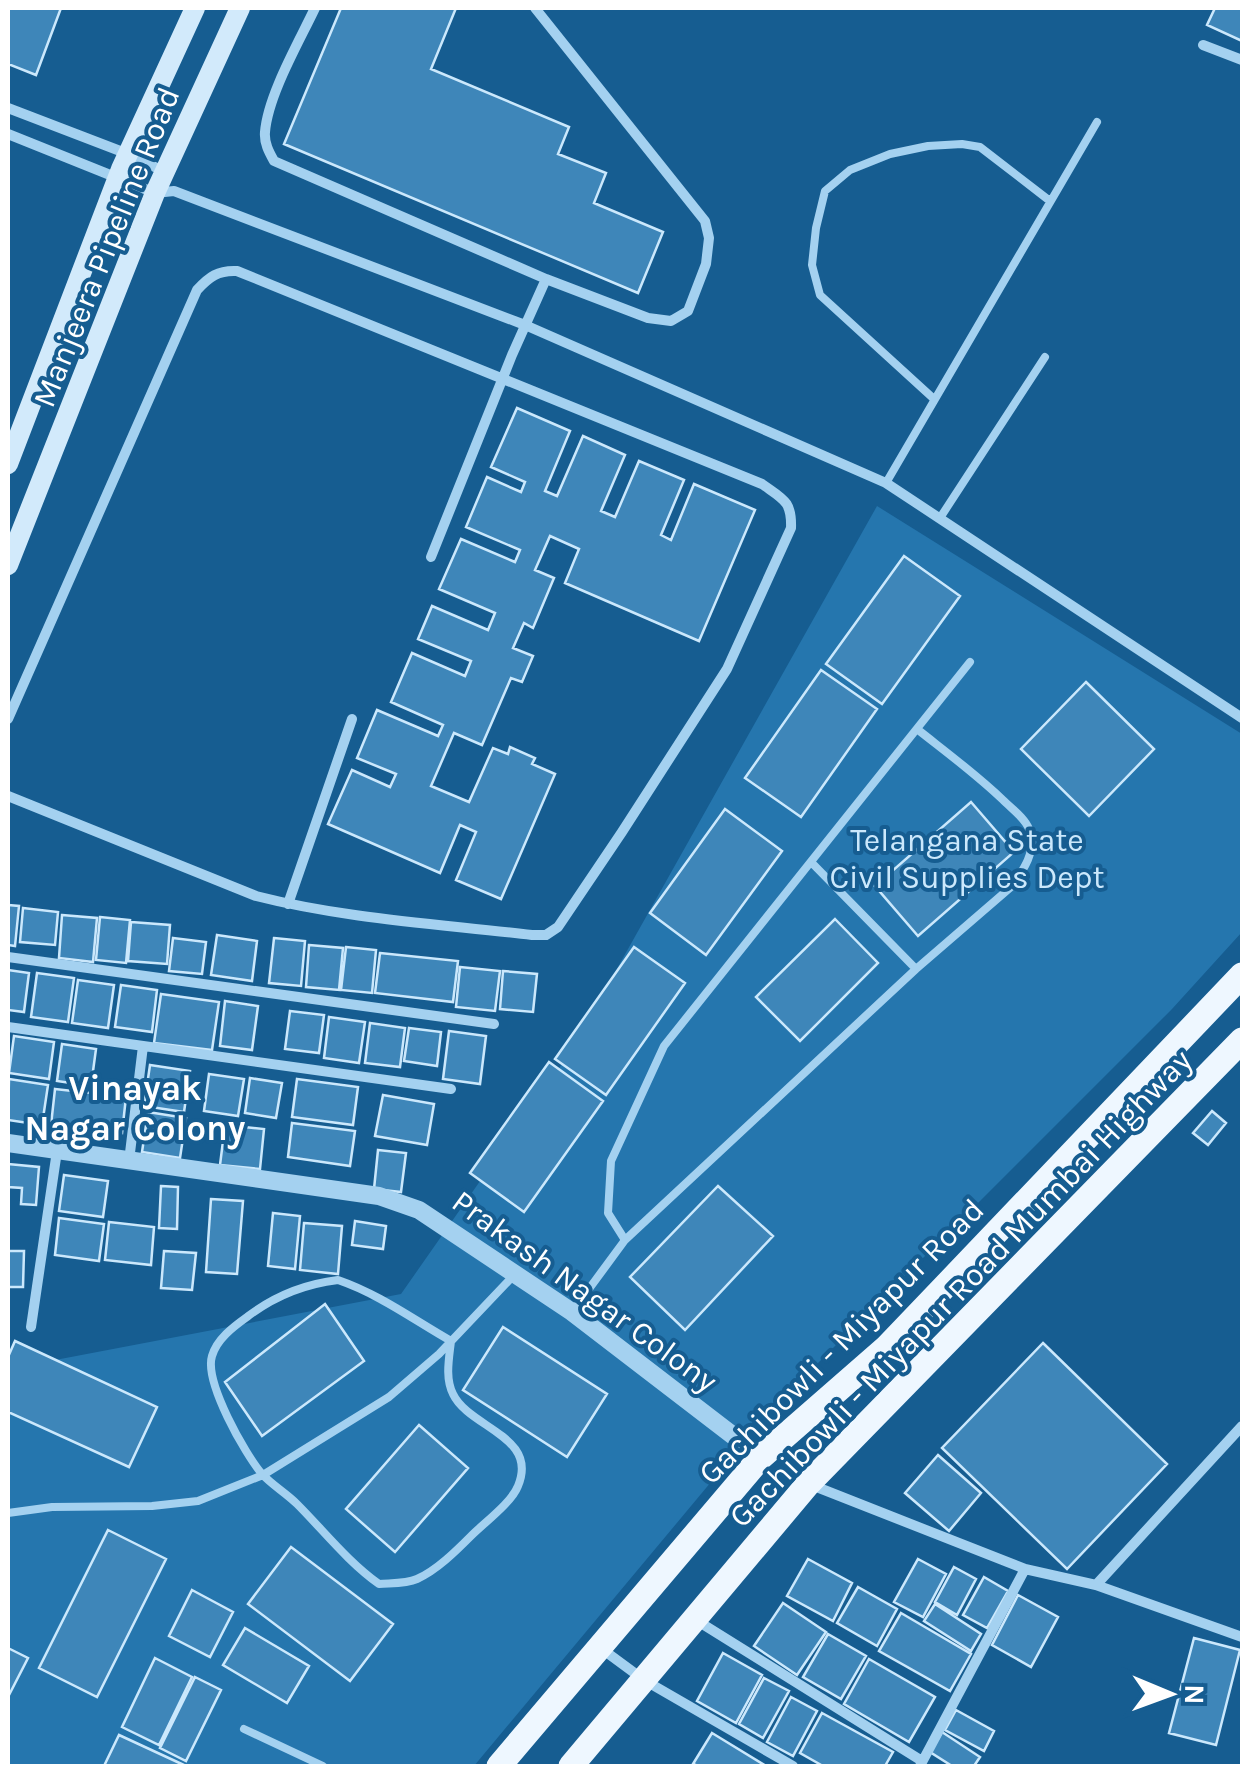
<svg xmlns="http://www.w3.org/2000/svg" width="1250" height="1774" viewBox="0 0 1250 1774" font-family="Karla,sans-serif">
	<rect width="100%" height="100%" fill="#165d91"/>
	<path fill="#2576ae" d="M877 506 1242 734V932L1172 1009 772 1409 474 1766 8 1765V1369L401 1294 569 1054Z"/>
	<path fill="#3e86b9" stroke="#cbe8fc" stroke-width="2.5" d="M8 8H61L36 75 8 64Z
		M341 8H456L431 69 569 127 558 154 606 173 594 203 663 232 638 293 284 144Z
		M1215 8H1242V41L1207 25Z
		M517 408 570 431 545 491 557 496 583 436 625 455 601 511 615 517 639 461 684 480 661 535 671 540 694 484 755 510 699 641 565 583 579 549 550 536 535 570 554 578 533 628 524 623 513 648 533 656 522 682 511 678 482 745 454 733 431 786 469 802 493 748 508 754 510 747 535 758 532 764 555 774 501 899 456 880 476 832 460 825 440 873 328 824 352 770 390 787 396 774 357 758 377 710 438 736 443 725 391 702 412 653 465 676 471 661 418 639 432 606 488 630 495 613 439 589 461 539 515 562 520 550 466 527 487 477 521 492 525 482 491 467Z
		M904 556 960 596 882 704 826 664Z
		M821 670 877 709 801 817 745 778Z
		M1086 682 1154 749 1089 816 1021 749Z
		M971 802 1014 852 918 936 875 886Z
		M725 809 782 851 706 955 650 913Z
		M8 905 19 906 15 946 8 945Z
		M23 908 58 912 55 945 20 942Z
		M62 915 97 918 93 962 59 958Z
		M100 917 130 920 126 963 96 960Z
		M835 919 878 963 800 1041 756 997Z
		M131 922 170 925 167 964 128 961Z
		M217 935 257 941 252 981 211 975Z
		M173 938 206 942 202 974 169 971Z
		M274 938 305 941 301 986 269 983Z
		M309 945 343 948 339 990 306 987Z
		M346 947 376 950 372 993 341 990Z
		M634 947 685 983 606 1095 555 1059Z
		M380 953 458 961 453 1002 375 993Z
		M460 967 500 971 495 1011 456 1007Z
		M8 970 29 973 24 1012 8 1010Z
		M503 971 537 974 533 1012 500 1009Z
		M37 973 74 978 68 1022 31 1017Z
		M78 980 114 985 108 1028 72 1023Z
		M121 985 157 990 152 1032 115 1027Z
		M161 994 219 1002 212 1050 154 1043Z
		M225 1001 258 1006 252 1050 220 1046Z
		M290 1011 324 1015 319 1053 285 1049Z
		M329 1017 365 1022 359 1063 324 1058Z
		M370 1023 405 1028 400 1067 365 1063Z
		M409 1028 441 1032 437 1066 404 1061Z
		M449 1031 486 1036 480 1084 443 1079Z
		M14 1036 54 1042 49 1079 9 1073Z
		M62 1044 96 1049 91 1086 57 1081Z
		M549 1062 603 1101 524 1212 470 1173Z
		M150 1065 190 1071 184 1112 144 1106Z
		M209 1074 244 1079 238 1116 204 1111Z
		M250 1078 282 1083 276 1118 245 1113Z
		M9 1079 48 1085 42 1125 8 1120Z
		M297 1079 358 1087 353 1125 292 1117Z
		M55 1089 126 1097 122 1133 51 1125Z
		M383 1095 434 1104 427 1145 375 1136Z
		M1212 1111 1226 1123 1208 1145 1193 1133Z
		M148 1112 186 1118 180 1158 142 1152Z
		M292 1123 355 1131 350 1166 288 1157Z
		M225 1125 264 1129 260 1169 220 1165Z
		M378 1150 406 1153 401 1192 374 1189Z
		M8 1164 39 1167 36 1205 21 1204 22 1188 8 1187Z
		M64 1175 108 1181 103 1217 59 1211Z
		M161 1186 178 1187 177 1229 159 1228Z
		M718 1186 773 1236 685 1330 630 1277Z
		M211 1199 243 1201 237 1274 206 1272Z
		M273 1213 300 1216 295 1269 268 1266Z
		M59 1218 104 1224 99 1261 55 1255Z
		M355 1221 386 1226 383 1249 352 1245Z
		M109 1222 154 1227 151 1265 105 1260Z
		M304 1223 342 1226 338 1274 300 1270Z
		M8 1251H24L23 1287H8Z
		M164 1251 196 1253 192 1290 161 1288Z
		M325 1304 364 1361 262 1436 225 1382Z
		M503 1327 607 1394 567 1457 463 1390Z
		M15 1341 157 1407 129 1467 8 1412V1357Z
		M1043 1343 1167 1464 1067 1569 942 1448Z
		M419 1425 468 1468 395 1552 346 1509Z
		M938 1455 981 1493 949 1531 905 1493Z
		M108 1530 166 1559 97 1697 39 1668Z
		M291 1547 393 1624 350 1681 248 1604Z
		M808 1559 852 1583 833 1621 787 1596Z
		M918 1559 946 1574 923 1617 894 1602Z
		M954 1567 976 1579 957 1615 935 1602Z
		M984 1577 1008 1591 987 1628 963 1615Z
		M858 1587 897 1609 877 1646 837 1623Z
		M192 1590 233 1612 210 1657 169 1636Z
		M1018 1595 1058 1617 1031 1667 992 1645Z
		M783 1603 826 1632 797 1675 754 1646Z
		M935 1604 981 1634 971 1651 924 1621Z
		M901 1613 971 1654 950 1691 879 1651Z
		M245 1628 309 1666 287 1703 223 1665Z
		M828 1634 866 1656 841 1699 803 1677Z
		M1194 1638 1240 1650 1216 1745 1169 1733Z
		M8 1648 28 1658 8 1697Z
		M723 1653 762 1675 736 1723 697 1701Z
		M155 1658 192 1677 159 1745 122 1727Z
		M869 1659 935 1697 909 1742 844 1704Z
		M195 1677 221 1690 186 1761 160 1748Z
		M764 1678 789 1691 763 1738 739 1724Z
		M791 1697 817 1711 793 1756 767 1742Z
		M956 1710 994 1731 984 1751 945 1730Z
		M822 1713 893 1752 885 1766H823L800 1753Z
		M942 1732 980 1757 974 1766H952L930 1752Z
		M712 1733 766 1766H698L693 1764Z
		M119 1735 186 1766H104Z"/>
	<g fill="none" stroke-linecap="round" stroke-linejoin="round">
		<path stroke="#a4d1f0" stroke-width="8" d="M934 399 820 295 812 265 816 228 825 191 850 170 890 154 928 146 962 144 980 147 1050 201
			M886 483 1097 122
			M940 518 1045 357
			M811 862 916 969
			M625 1240 608 1213 611 1161 664 1046 970 662
			M338 1280C379 1294 414 1320 451 1341 449 1359 445 1378 453 1394 469 1428 539 1436 518 1486 512 1502 484 1523 471 1536 456 1551 437 1570 417 1579 406 1584 391 1583 379 1584 348 1562 324 1531 297 1504 286 1493 272 1485 262 1474 245 1454 204 1382 212 1356 217 1339 233 1327 247 1317 273 1297 305 1284 338 1280Z
			M572 1312 625 1240 916 969 1011 887C1023 871 1038 850 1029 829 1025 818 1011 808 1003 800 976 774 946 752 917 729
			M8 1513 52 1507 152 1506 198 1501 263 1475 389 1397 439 1354 514 1275
			M244 1729 323 1766"/>
		<path stroke="#a4d1f0" stroke-width="10" d="M315 8C299 42 268 95 265 132 264 143 269 152 274 161L546 279 648 318 671 321 688 311 706 264 709 238 705 221 535 8
			M1203 45 1242 60
			M8 108 128 154 165 172
			M8 134 155 193 174 191 525 325 886 483 1242 718
			M431 557 512 355 546 279
			M8 719 197 290C209 277 218 270 237 271L762 484C783 499 792 501 791 528L727 669 622 832 558 927 546 935H532C440 924 346 919 256 896L8 796
			M288 904 352 719
			M8 957 494 1024
			M8 1027 451 1089
			M129 1161 143 1046
			M31 1327 57 1151
			M809 1484 1025 1569 1096 1585 1242 1637
			M1096 1585 1242 1426
			M696 1620 922 1761
			M602 1649 644 1680 793 1766
			M920 1766 1025 1569"/>
		<path stroke="#a4d1f0" stroke-width="18" d="M8 1143 379 1196 419 1210 572 1312 761 1457"/>
		<path stroke="#d2eafb" stroke-width="20" d="M8 464 121 169 195 8
			M8 565 155 193 240 8"/>
		<path stroke="#eef7ff" stroke-width="25" d="M499 1766 761 1457 887 1347 1242 975
			M571 1766 808 1484 1242 1040"/>
	</g>
	<g text-anchor="middle" stroke-width="8" stroke-linejoin="round" paint-order="stroke">
		<g font-size="32" fill="#fff" stroke="#165d91">
			<text transform="translate(106 247) rotate(-68)" y="11">Manjeera Pipeline Road</text>
			<text transform="translate(960 1288) rotate(-46)" y="11">Gachibowli - Miyapur Road Mumbai Highway</text>
			<text transform="translate(585 1291) rotate(36)" y="11">Prakash Nagar Colony</text>
			<text transform="translate(841 1341) rotate(-45)" y="11">Gachibowli - Miyapur Road</text>
		</g>
		<g font-size="32" fill="#cbe8fc" stroke="#165d91">
			<text x="967" y="851">Telangana State<tspan x="967" dy="37">Civil Supplies Dept</tspan></text>
		</g>
		<g font-size="35" font-weight="bold" fill="#fff" stroke="#165d91">
			<text x="135" y="1100">Vinayak<tspan x="135" dy="40">Nagar Colony</tspan></text>
		</g>
	</g>
	<rect width="1250" height="1774" fill="none" stroke="#ffffff" stroke-width="20"/>
	<g transform="translate(1170 1694) rotate(91)" stroke="#165d91" stroke-width="8" paint-order="stroke">
	<path d="M0-8L18 38L0 25L-18 38Z" fill="#ffffff"/>
	<text y="-15" font-size="28" font-weight="bold" text-anchor="middle" fill="#ffffff">N</text>
	</g>
</svg>
